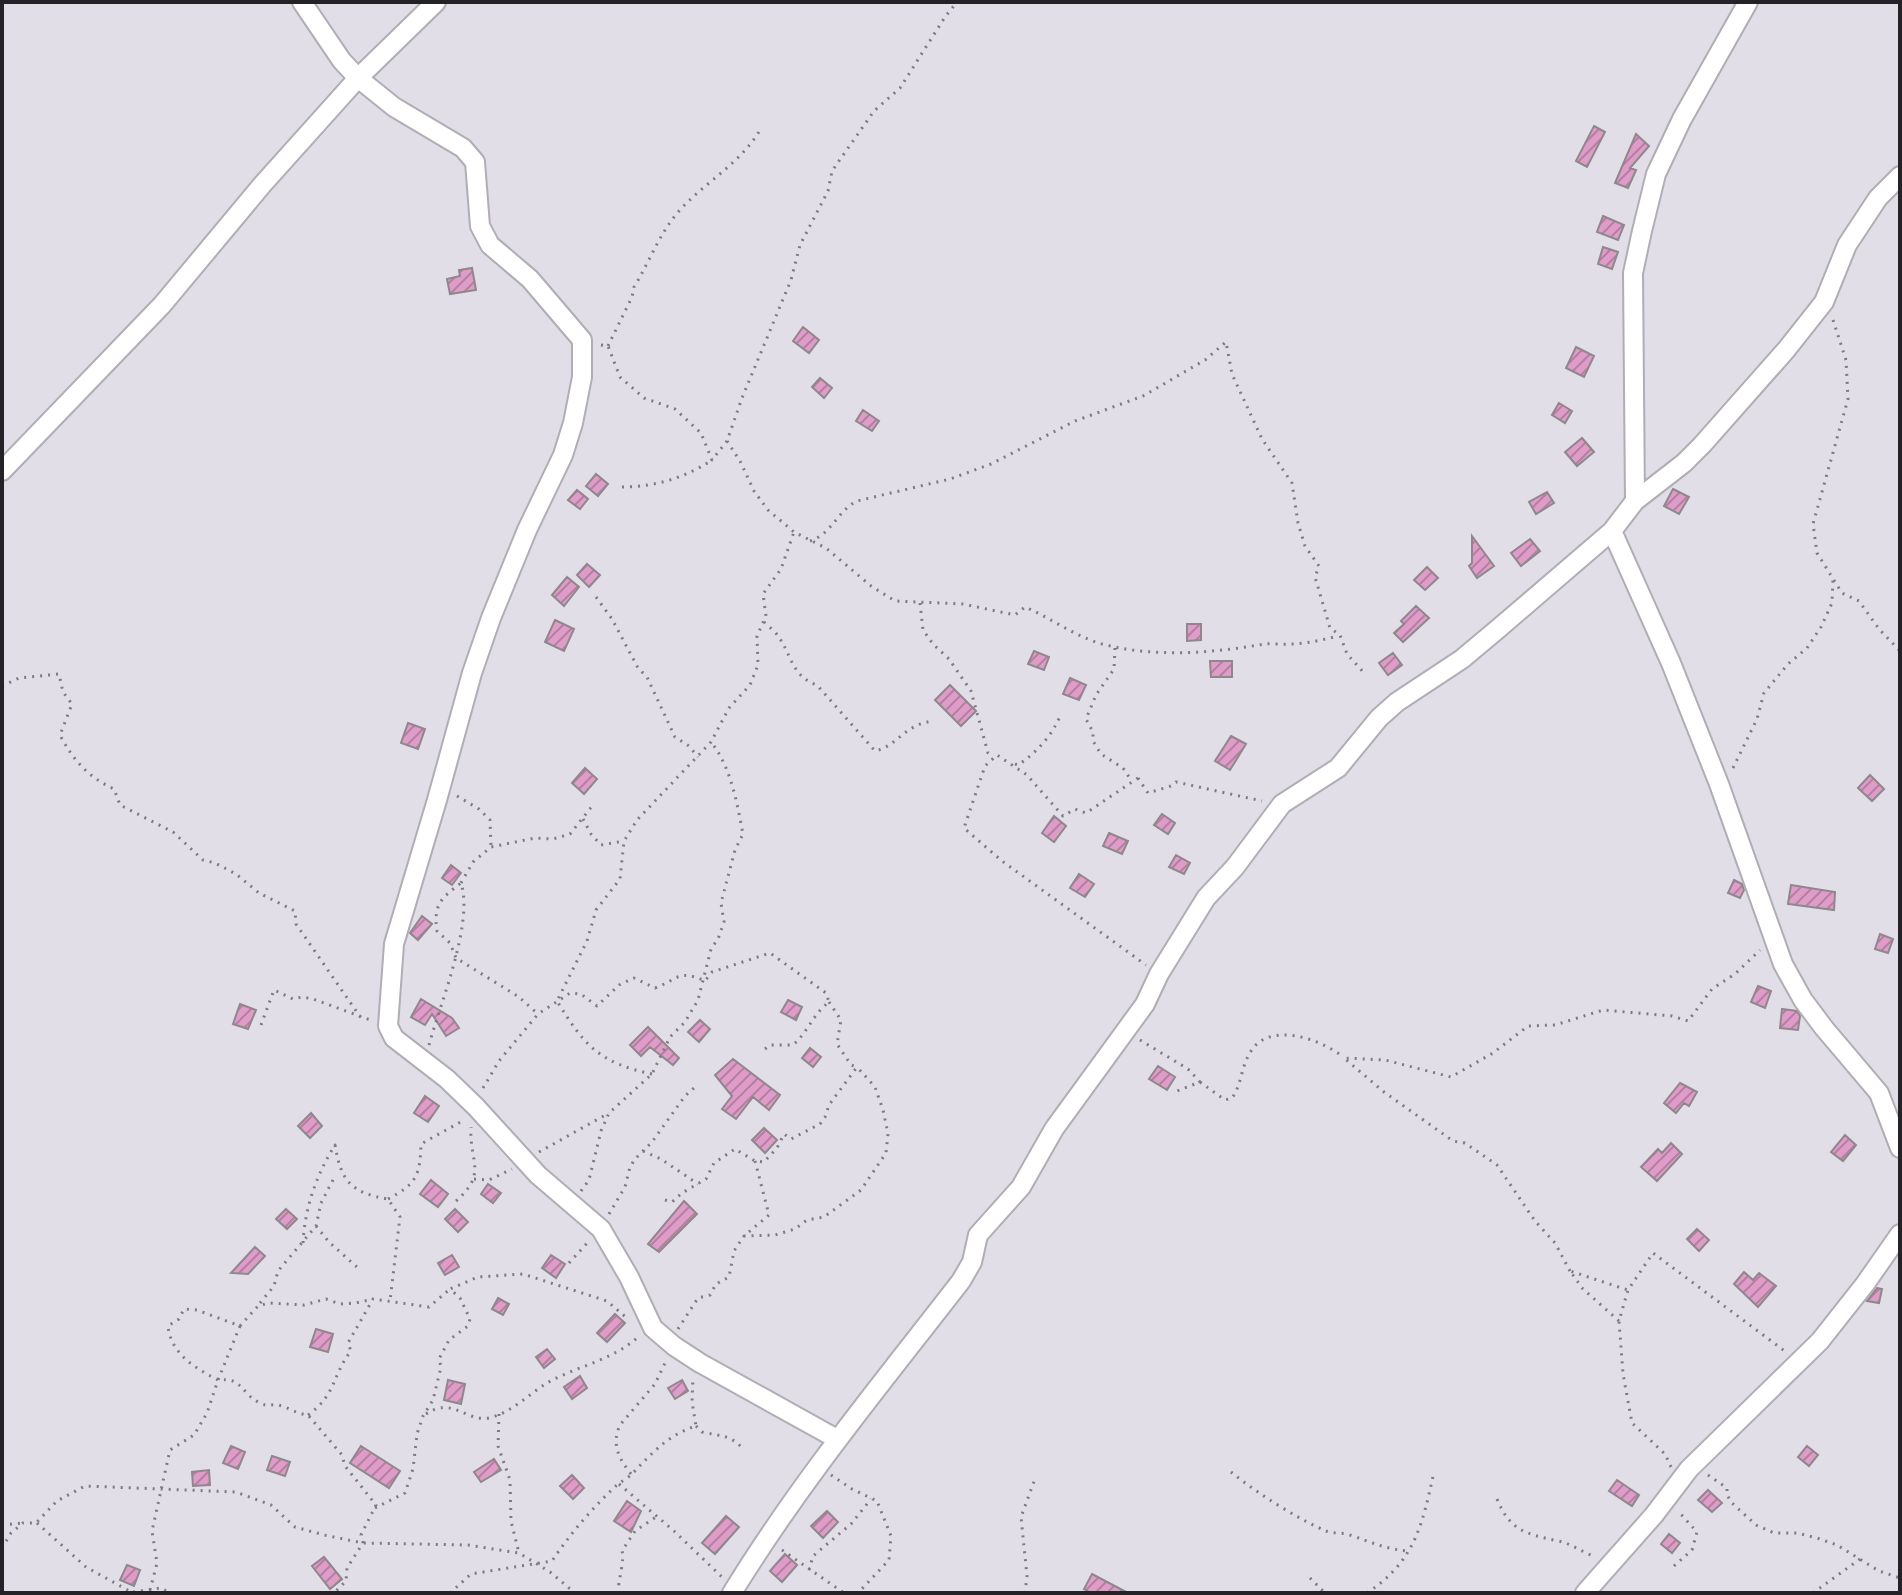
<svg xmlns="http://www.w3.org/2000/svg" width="1902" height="1595" viewBox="0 0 1902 1595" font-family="'Work Sans',sans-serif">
	<defs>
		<pattern id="building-hatch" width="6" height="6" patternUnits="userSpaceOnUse" patternTransform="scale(2)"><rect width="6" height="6" fill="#df9cc8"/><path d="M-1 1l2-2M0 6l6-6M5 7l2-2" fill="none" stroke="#b57fa2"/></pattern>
	</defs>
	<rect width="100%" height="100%" fill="#e1dee7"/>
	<path fill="url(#building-hatch)" stroke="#8f878c" stroke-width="2" d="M1594 126 1605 132 1587 167 1576 161Z
		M1636 134 1649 146 1630 168 1636 170 1628 188 1615 183Z
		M1603 216 1624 225 1618 240 1597 232Z
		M1603 247 1618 252 1612 269 1598 264Z
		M472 268 476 290 450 294 447 279 460 276 459 270Z
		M803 327 819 340 809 353 793 341Z
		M1576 347 1594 356 1584 377 1566 368Z
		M820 378 832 388 824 398 812 387Z
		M1559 403 1572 411 1565 423 1552 415Z
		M863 410 879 421 872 431 856 421Z
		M1582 438 1594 452 1577 466 1565 452Z
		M596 474 608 484 598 496 586 486Z
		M1673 489 1689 497 1679 514 1664 506Z
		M577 490 588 499 580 509 568 500Z
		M1547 492 1554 503 1536 514 1529 502Z
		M1472 536 1494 566 1477 578 1469 566 1472 563Z
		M1530 539 1540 551 1521 566 1511 553Z
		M587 564 600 575 589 587 577 575Z
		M1427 567 1438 578 1425 590 1414 580Z
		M567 577 579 587 564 606 552 595Z
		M1416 606 1429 618 1403 642 1394 633 1404 624 1401 621Z
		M555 620 574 629 564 651 545 642Z
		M1187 624H1201V640L1187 641Z
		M1034 651 1049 657 1044 670 1028 664Z
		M1393 653 1402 665 1388 675 1379 663Z
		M1210 661H1232V677H1211Z
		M1070 678 1086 685 1079 700 1063 694Z
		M950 685 976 711 961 726 935 700Z
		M408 723 425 729 418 749 401 743Z
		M1231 736 1246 744 1230 770 1215 761Z
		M585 768 597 779 584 794 572 783Z
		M1870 775 1884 789 1872 801 1858 788Z
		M1162 814 1175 823 1168 834 1154 825Z
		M1054 816 1066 826 1054 842 1042 833Z
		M1109 833 1128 841 1122 854 1103 846Z
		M1176 855 1190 863 1184 874 1169 867Z
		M451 865 461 873 452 885 442 878Z
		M1079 874 1094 884 1085 897 1070 888Z
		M1734 880 1742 884 1744 890 1740 898 1728 893Z
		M1791 885 1835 892 1834 910 1788 904Z
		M422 916 432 924 418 940 410 933Z
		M1880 934 1893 939 1888 953 1875 949Z
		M1758 986 1771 991 1765 1008 1751 1002Z
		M421 999 452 1018 459 1028 446 1036 432 1014 425 1025 411 1017Z
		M788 1000 802 1007 796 1020 781 1012Z
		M240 1004 256 1010 248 1029 233 1024Z
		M1782 1009 1797 1011 1800 1016 1798 1030 1780 1028Z
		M700 1020 710 1029 699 1042 688 1032Z
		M648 1027 679 1058 673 1065 650 1047 641 1056 630 1045Z
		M810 1048 821 1057 813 1067 802 1058Z
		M733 1059 780 1095 769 1110 753 1097 736 1119 722 1109 732 1096 715 1075Z
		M1158 1066 1175 1077 1167 1090 1149 1079Z
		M1680 1083 1697 1092 1689 1106 1684 1103 1676 1113 1664 1103Z
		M425 1096 439 1106 428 1122 414 1113Z
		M311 1113 322 1126 310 1138 298 1126Z
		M764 1128 777 1140 765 1153 752 1140Z
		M1845 1135 1856 1145 1843 1161 1831 1152Z
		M1671 1143 1682 1154 1657 1181 1641 1167 1658 1149 1662 1153Z
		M431 1180 448 1194 438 1207 420 1194Z
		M488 1184 501 1193 493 1203 481 1194Z
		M684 1201 697 1214 659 1252 648 1244Z
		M286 1209 297 1219 287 1229 276 1219Z
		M455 1209 468 1222 458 1232 445 1219Z
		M1697 1229 1709 1240 1699 1251 1687 1239Z
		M255 1247 265 1256 248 1274 231 1273Z
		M452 1255 459 1267 445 1275 438 1263Z
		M551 1255 565 1264 556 1278 542 1268Z
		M1744 1272 1753 1280 1759 1273 1776 1286 1758 1307 1734 1284Z
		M1877 1288 1882 1289 1879 1303 1867 1301Z
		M498 1298 509 1304 503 1315 492 1309Z
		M615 1314 625 1323 607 1342 597 1333Z
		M316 1329 333 1334 328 1352 310 1347Z
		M547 1349 555 1359 544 1368 536 1357Z
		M580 1376 587 1388 572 1399 564 1387Z
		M448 1380 465 1384 461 1404 444 1400Z
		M682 1380 688 1391 675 1399 668 1388Z
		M231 1446 245 1452 238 1469 223 1463Z
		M361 1446 400 1471 389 1488 350 1463Z
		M1807 1446 1818 1455 1809 1466 1798 1457Z
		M272 1456 290 1462 285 1476 267 1470Z
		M494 1459 501 1470 481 1482 474 1472Z
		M209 1470 210 1485 193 1486 192 1472Z
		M572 1475 584 1488 573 1499 560 1486Z
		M1617 1480 1639 1495 1632 1506 1609 1491Z
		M1708 1490 1722 1503 1712 1512 1698 1500Z
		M627 1501 641 1511 631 1532 614 1521Z
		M827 1511 838 1522 823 1538 811 1526Z
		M726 1516 739 1527 715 1554 702 1543Z
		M1669 1534 1680 1543 1672 1553 1661 1544Z
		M785 1554 797 1565 782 1582 770 1571Z
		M324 1557 342 1579 330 1589 312 1566Z
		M127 1565 140 1570 134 1586 120 1580Z
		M1092 1574 1128 1593H1091L1084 1589Z"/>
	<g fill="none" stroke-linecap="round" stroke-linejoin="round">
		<defs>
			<path id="minor" d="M302 2 342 61 358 78 394 107 463 148 475 162 480 226 490 245 530 279 582 340V377L573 423 563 455 527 530 491 618 472 673 437 800 394 944 388 1026 394 1038 447 1079 476 1107 538 1175 601 1229 629 1277 653 1328 674 1346 700 1363 837 1439
				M2 471 162 305 262 185 358 78 436 2
				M1635 501 1633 273 1642 231 1656 174 1682 119 1748 2
				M1612 531 1671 663 1719 784 1783 964 1803 1000 1824 1028 1879 1093 1900 1148
				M732 1593C800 1482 882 1383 961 1281L972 1262 978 1235 1021 1187 1054 1129 1145 1004 1159 974 1206 898 1235 867 1282 804 1338 768 1379 718 1397 702 1462 659 1499 628 1612 531 1635 501 1684 463 1702 445 1786 350 1824 302 1847 245 1878 198 1900 176
				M1585 1593 1654 1515 1689 1469 1820 1341 1865 1284 1900 1234"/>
		</defs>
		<use href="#minor" stroke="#b0adb5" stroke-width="22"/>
		<path stroke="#7d7b81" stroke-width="3" stroke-dasharray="2 6" stroke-linecap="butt" d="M1833 320 1846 360 1848 399 1813 524 1817 553 1842 593 1859 601 1879 629 1900 651
			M601 345 608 346 620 377 644 398 675 409 701 433 712 460 727 441 742 398 791 280 800 245 828 191 832 171 874 111 900 88 945 17 957 2
			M608 346 632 297 634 287C650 261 659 234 679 211 705 182 740 164 760 130
			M727 441 740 461 754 491 768 510 794 532 826 548 871 586 895 601 963 604 1015 615 1025 607C1051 618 1074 636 1102 644 1155 658 1212 653 1265 644 1273 643 1282 645 1290 644 1306 644 1322 640 1338 636
			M622 487C654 487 685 478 712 460
			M810 541C832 534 838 510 857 501L950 479 991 464 1075 421 1143 396 1205 360 1226 342 1232 374 1262 439 1292 483 1298 523 1305 546 1319 566 1315 577 1330 628 1340 635 1347 654 1364 673
			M596 597 612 619 638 668 647 677 675 737 689 746 698 757
			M920 603 923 630 933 644 949 659 971 691 988 753 993 756
			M764 622C768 626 775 631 778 636 792 655 791 676 817 685L875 751C898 746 904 724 934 721
			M1115 648 1114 669 1096 695 1086 719 1093 732V741L1101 754 1123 768 1131 780
			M2 686 19 678 59 674 63 692 72 704 60 735C73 760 88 777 114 789L120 805 173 832 203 860 215 863 236 874 259 893 295 911 296 924 361 1018
			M1015 764 1018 765C1037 752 1052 736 1061 714
			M1733 768 1757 719 1764 693 1788 664 1807 648 1821 627 1832 603 1833 579
			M1138 778 1086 813 1075 809 1063 816 1027 775 997 755 985 766 964 828 1002 861 1146 965
			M1138 778 1148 793 1171 786 1176 782 1262 801
			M457 796 479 809 490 820 491 847
			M583 819 591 834 601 845 624 841
			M461 883 473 862 491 847 535 838 553 839 570 834 593 805
			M261 1025 274 990 293 999 302 997 313 999 373 1021
			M1140 1040 1188 1069 1200 1082 1177 1091
			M429 1045C440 1004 474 923 461 883 441 898 433 905 437 931L450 943 456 958 519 997 538 1014
			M652 1074C599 1063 584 1045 557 1001L587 941 596 910 620 879 624 841 637 820 711 742 729 708 750 685 758 665 757 636 766 616 763 594 781 569 794 532
			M1200 1082 1225 1100 1232 1098C1242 1084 1241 1066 1251 1051 1270 1021 1321 1039 1343 1057
			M483 1088 499 1061 538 1014 570 993 581 994 597 1006 619 985 634 978 655 988C679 979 678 969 705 981L712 972 770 953 826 993 829 1002C813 1014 808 1032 793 1045H770L765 1049
			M643 1151 661 1159 698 1184
			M539 1152 609 1113
			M755 1161 769 1215 744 1236 775 1235 795 1229 807 1220 824 1217 861 1190 886 1153 888 1134 883 1110 875 1087 857 1067
			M474 1179 489 1180 512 1169
			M581 1191 589 1180 601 1131 609 1113 652 1074 670 1037 685 1022 698 1000 711 949 718 939 724 922 721 903 735 850 743 834C737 803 731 767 711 742
			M388 1199C417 1184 420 1175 421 1144L464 1120
			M665 1200 672 1202 682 1193 706 1179 714 1163 735 1149 755 1161 764 1162 777 1148 784 1134 791 1139 820 1124 825 1117 829 1105 857 1067 851 1065 837 1044 841 1020 829 1002
			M456 1201C488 1173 469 1162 471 1127
			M609 1214 625 1187 630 1167 635 1159 652 1142 685 1096 695 1087
			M316 1226 329 1242 358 1268
			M303 1243C305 1207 316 1176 335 1145 341 1181 351 1193 388 1199L400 1217 390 1301
			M569 1263 588 1242
			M1570 1271 1555 1243 1535 1221 1497 1165 1465 1143 1453 1141 1384 1092 1344 1058 1385 1060 1451 1077 1493 1053 1528 1026 1555 1025 1603 1010 1672 1016 1688 1021 1712 989 1735 974 1760 950
			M260 1303 274 1286 278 1271 316 1226 321 1203 334 1178
			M1619 1321 1583 1289 1570 1271 1628 1290
			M240 1326 218 1380C243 1377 241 1394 260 1403 267 1407 271 1404 278 1405 288 1407 297 1414 308 1415L342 1455 345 1466 376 1505 361 1535 363 1543 347 1568 346 1581 334 1593
			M678 1329 698 1298 710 1295 716 1284 729 1277 734 1251 744 1236
			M426 1414C453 1396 465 1422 489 1418 511 1413 529 1394 547 1383 577 1366 614 1360 639 1336
			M499 1414 498 1446 510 1480 511 1521 519 1553
			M308 1415C337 1394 332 1375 351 1351L348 1343 373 1299 429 1307 450 1289
			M696 1426 702 1432C720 1436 732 1435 744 1450
			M1671 1467 1665 1454 1632 1423 1623 1374 1619 1321 1628 1290 1653 1253 1786 1352
			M1231 1472C1257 1493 1296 1518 1326 1531 1333 1534 1342 1532 1350 1535 1371 1542 1387 1550 1410 1551
			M631 1474C619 1459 611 1444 620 1425L655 1384 666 1361
			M831 1475 852 1489 877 1501 891 1536 889 1560 858 1593
			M1708 1475 1727 1488V1495L1732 1503 1756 1525 1774 1533H1797L1817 1538 1837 1545 1879 1571 1900 1578
			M619 1484 674 1531 723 1578
			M1497 1499C1510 1531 1526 1534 1558 1541 1571 1543 1581 1552 1594 1556
			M375 1508 405 1493 413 1469 417 1434 423 1416 433 1400 441 1367 439 1359 449 1340 468 1326 470 1319 460 1298 450 1289 478 1277 523 1274 607 1301 628 1319
			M37 1523 86 1567 133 1593
			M2 1525 22 1523
			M2 1548 11 1533 23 1523H36L57 1501 85 1486 236 1492 271 1505 295 1527 324 1535 363 1543 468 1545 519 1553 550 1572 575 1593
			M782 1550 844 1593
			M1674 1566 1692 1550 1697 1532 1678 1511
			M809 1570 813 1556 851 1524 871 1499
			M1310 1578 1325 1593
			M150 1590 157 1563 152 1531 170 1450 194 1435 207 1413 218 1380C195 1368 171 1354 168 1326L179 1319 184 1309 197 1310 240 1326 258 1306 269 1303 304 1305 326 1299 340 1304 356 1303 373 1299
			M133 1592 161 1588 170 1593
			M450 1593 471 1574 552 1561C570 1534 593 1507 617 1485 622 1481 628 1478 632 1474 652 1453 668 1435 696 1426L692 1402 693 1377
			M618 1593C618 1581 625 1560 622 1551L635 1531 656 1517
			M1025 1593 1027 1576 1021 1517 1036 1476
			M1367 1593C1415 1561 1422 1526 1434 1472
			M1813 1593 1860 1559"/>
		<use href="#minor" stroke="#fff" stroke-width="18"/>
	</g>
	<rect width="1902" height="1595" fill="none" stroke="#242226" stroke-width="8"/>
</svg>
